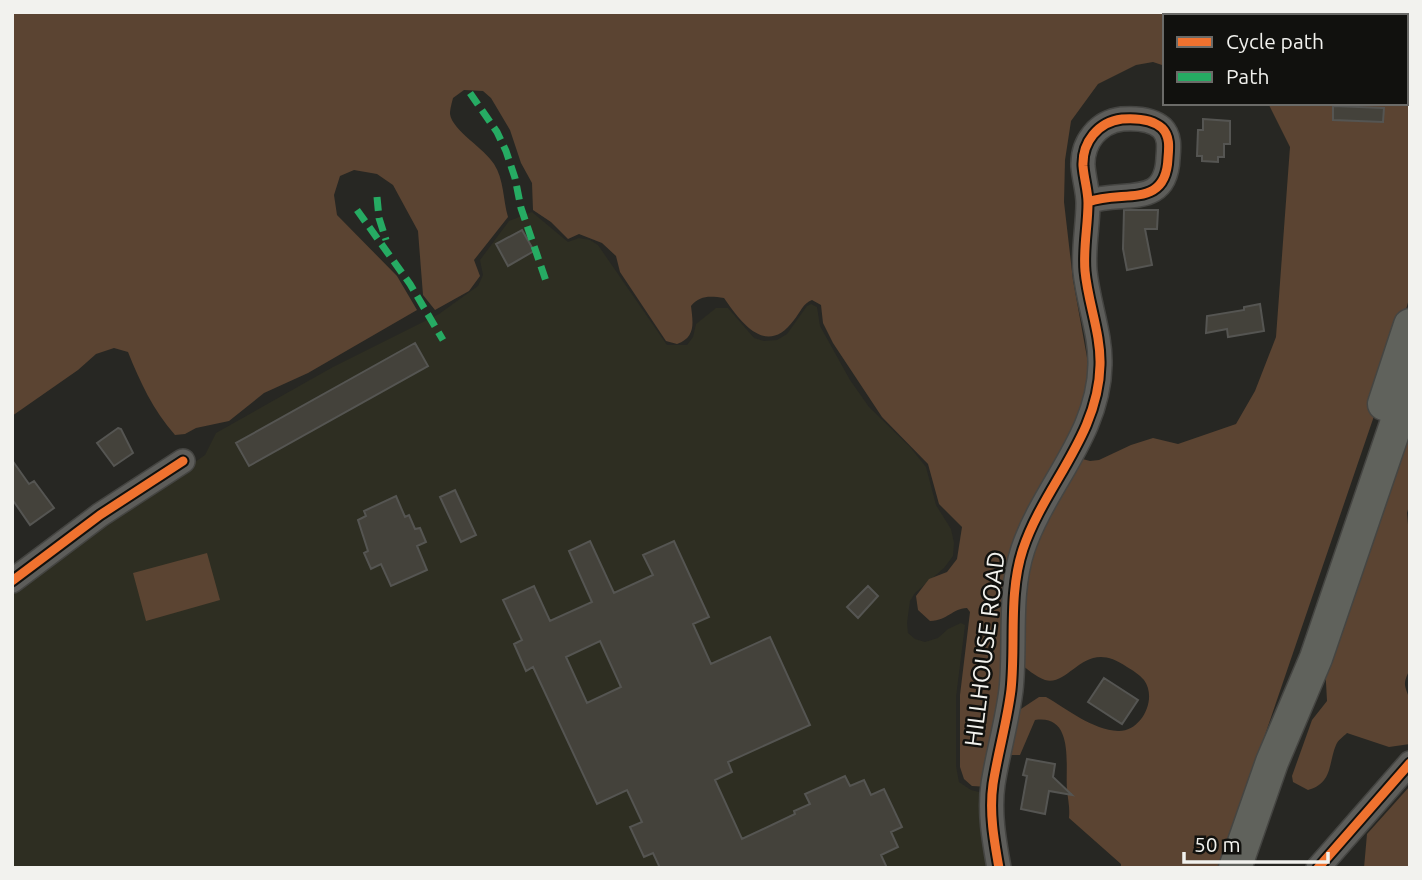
<svg xmlns="http://www.w3.org/2000/svg" width="1422" height="880" viewBox="0 0 1422 880" font-family="Ubuntu,sans-serif">
	<rect width="100%" height="100%" fill="#272723"/>
	<path fill="#2e2e22" d="M532 212 568 242 579 238 590 240 598 245 667 345H687L693 337 696 324 716 308H728L754 338 764 341 777 340 787 334 807 306 811 304 817 307 820 326 850 380 869 407 910 447 926 467 936 505 951 529 954 543 953 556 944 568 915 593 910 601 907 623 908 633 915 639 925 642 938 638 948 629 961 623 965 625 956 697V766L959 782 971 790 987 794 992 868H12V596L105 525 205 455 216 433 333 367 439 314 478 286 483 275 480 260 509 221Z"/>
	<path fill="#5b4432" d="M12 12H1410V295L1395 350 1373 419 1252 773C1237 804 1231 836 1218 868H1121V864L1069 818C1070 807 1068 800 1067 790 1065 766 1075 714 1035 720L1020 755H1003L1012 715 1039 697H1046C1067 709 1093 730 1118 731 1141 732 1158 699 1144 680 1140 675 1132 670 1127 667 1084 636 1071 687 1045 680 1036 677 1026 668 1018 662 1019 633 1015 604 1021 575 1029 533 1056 495 1075 457L1090 461 1099 460 1131 445 1153 438 1178 444 1236 424 1255 391 1276 337 1290 147 1268 103H1406V16H1165V66L1153 62 1136 65 1098 84 1071 121 1065 160 1064 202 1073 280 1092 385 1066 459 1042 504 1030 521 1018 554 1013 583 1008 682 989 787 972 786 964 779 960 767V695L970 612 967 608C951 609 949 620 930 621L918 610 916 596 929 579 947 572 957 559 962 527 939 504 928 464 882 417 833 343 823 323 821 305 812 300C803 303 800 313 794 320 767 357 742 324 724 298 710 296 700 295 691 306 693 323 696 337 677 344L666 341 620 272 616 256 602 243 579 234 568 239 551 222 533 210 532 183 521 163 510 130 491 98 483 91 464 90 453 98C452 102 450 109 450 114 452 130 485 149 494 164 504 179 503 200 508 217L474 260 480 276 469 291 435 310 423 295 418 231 393 185 377 174 354 170 340 176 334 195 337 215 397 276 417 310 308 373 264 393 229 421 196 428 185 434 175 435C153 410 140 382 128 352L114 348 96 354 78 370 12 416Z
		M1410 415V502L1407 513 1410 548V669C1401 687 1406 685 1410 702 1413 715 1410 731 1410 744L1389 747 1347 733C1343 737 1338 740 1336 745 1328 764 1333 783 1308 790L1293 782 1292 776 1312 720 1327 701 1325 664Z
		M207 553 220 600 146 621 133 573Z
		M1410 786V868H1364L1367 834Z"/>
	<path fill="#44423b" stroke="#555552" stroke-width="2" fill-rule="evenodd" d="M1333 106 1384 108 1383 122 1333 120Z
		M1203 119 1230 121V144H1224V157H1218V162L1202 161V156H1197L1198 130H1203Z
		M1124 210H1158L1157 229H1145L1152 265 1127 270 1123 249Z
		M522 230 534 251 508 266 496 244Z
		M1260 304 1264 331 1228 337 1227 329 1206 333 1207 316 1244 310V307Z
		M415 343 428 366 249 466 236 443Z
		M118 428 121 429 133 453 114 466 97 443Z
		M12 460 29 484 34 481 54 508 30 525 12 499Z
		M455 490 476 535 461 542 440 497Z
		M396 496 405 517 409 515 415 529 420 528 426 542 417 546 427 570 391 586 381 564 371 569 364 553 368 551 358 520 366 516 364 511Z
		M590 541 614 593 653 575 643 555 674 541 709 617 693 624 711 664 770 637 810 725 728 762 732 772 715 780 742 839 795 814 794 811 810 804 805 794 845 776 850 786 864 780 871 795 884 789 902 827 891 832 898 847 881 855 887 868H660L653 853 644 857 630 827 642 822 627 790 597 804 533 667 526 671 514 644 522 640 503 600 534 586 550 621 592 602 569 551ZM600 641 621 687 587 703 566 657Z
		M868 586 878 596 858 618 847 607Z
		M1104 678 1138 700 1122 724 1088 702Z
		M1027 759 1055 764 1053 777 1072 795 1049 791 1045 814 1021 809 1027 776 1023 775Z"/>
	<g fill="none" stroke-linecap="round" stroke-linejoin="round">
		<defs>
			<path id="minor" d="M12 581 100 515 183 461
				M999 868C994 840 989 812 993 784 998 752 1007 722 1011 690 1016 644 1008 594 1023 549 1044 486 1099 435 1100 365 1101 334 1088 303 1085 271 1083 248 1088 226 1088 203 1088 191 1084 179 1083 166 1082 142 1098 122 1122 119 1136 118 1152 119 1162 128 1170 136 1169 147 1168 158 1166 210 1122 189 1088 202
				M1318 868 1410 763"/>
			<path id="secondary" d="M1384 404 1410 325
				M1235 868 1272 762 1316 658 1410 383"/>
		</defs>
		<use href="#minor" stroke="#454542" stroke-width="26"/>
		<use href="#secondary" stroke="#454542" stroke-width="35"/>
		<use href="#minor" stroke="#5d5d5a" stroke-width="23"/>
		<use href="#secondary" stroke="#60625c" stroke-width="32"/>
		<path stroke="#26ab63" stroke-width="7" stroke-dasharray="14 7" stroke-linecap="butt" d="M470 93 497 132 506 151 515 178 521 208 546 281
			M377 197 379 218 386 240
			M357 210 410 284 443 340"/>
		<defs>
			<path id="cycleway" d="M12 581 100 515 183 461
				M999 868C994 840 989 812 993 784 998 752 1007 722 1011 690 1016 644 1008 594 1023 549 1044 486 1099 435 1100 365 1101 334 1088 303 1085 271 1083 248 1088 226 1088 203 1088 191 1084 179 1083 166 1082 142 1098 122 1122 119 1136 118 1152 119 1162 128 1170 136 1169 147 1168 158 1166 210 1122 189 1088 202
				M1318 868 1410 763"/>
		</defs>
		<use href="#cycleway" stroke="#11110e" stroke-width="13"/>
		<use href="#cycleway" stroke="#ef722f" stroke-width="9"/>
	</g>
	<g text-anchor="middle" stroke-width="5" stroke-linejoin="round" paint-order="stroke">
		<g font-size="24" fill="#f2f2ee" stroke="#11110e">
			<text transform="translate(985 649) rotate(-83)" y="8">HILLHOUSE ROAD</text>
		</g>
	</g>
	<rect width="1422" height="880" fill="none" stroke="#f2f2ee" stroke-width="28"/>
	<rect x="1163" y="14" width="245" height="91" fill="#11110e" stroke="#6b6b68" stroke-width="2"/>
	<rect x="1177" y="37" width="35" height="10" fill="#ef722f" stroke="#6b6b68" stroke-width="2"/>
	<text x="1226" y="49" font-size="21" fill="#f2f2ee">Cycle path</text>
	<rect x="1177" y="72" width="35" height="10" fill="#26ab63" stroke="#6b6b68" stroke-width="2"/>
	<text x="1226" y="84" font-size="21" fill="#f2f2ee">Path</text>
	<path d="M1184 852v10h144v-10" fill="none" stroke="#f2f2ee" stroke-width="3.5"/>
	<text x="1194" y="852" font-size="21" fill="#f2f2ee" stroke="#11110e" stroke-width="5" paint-order="stroke">50 m</text>
</svg>
